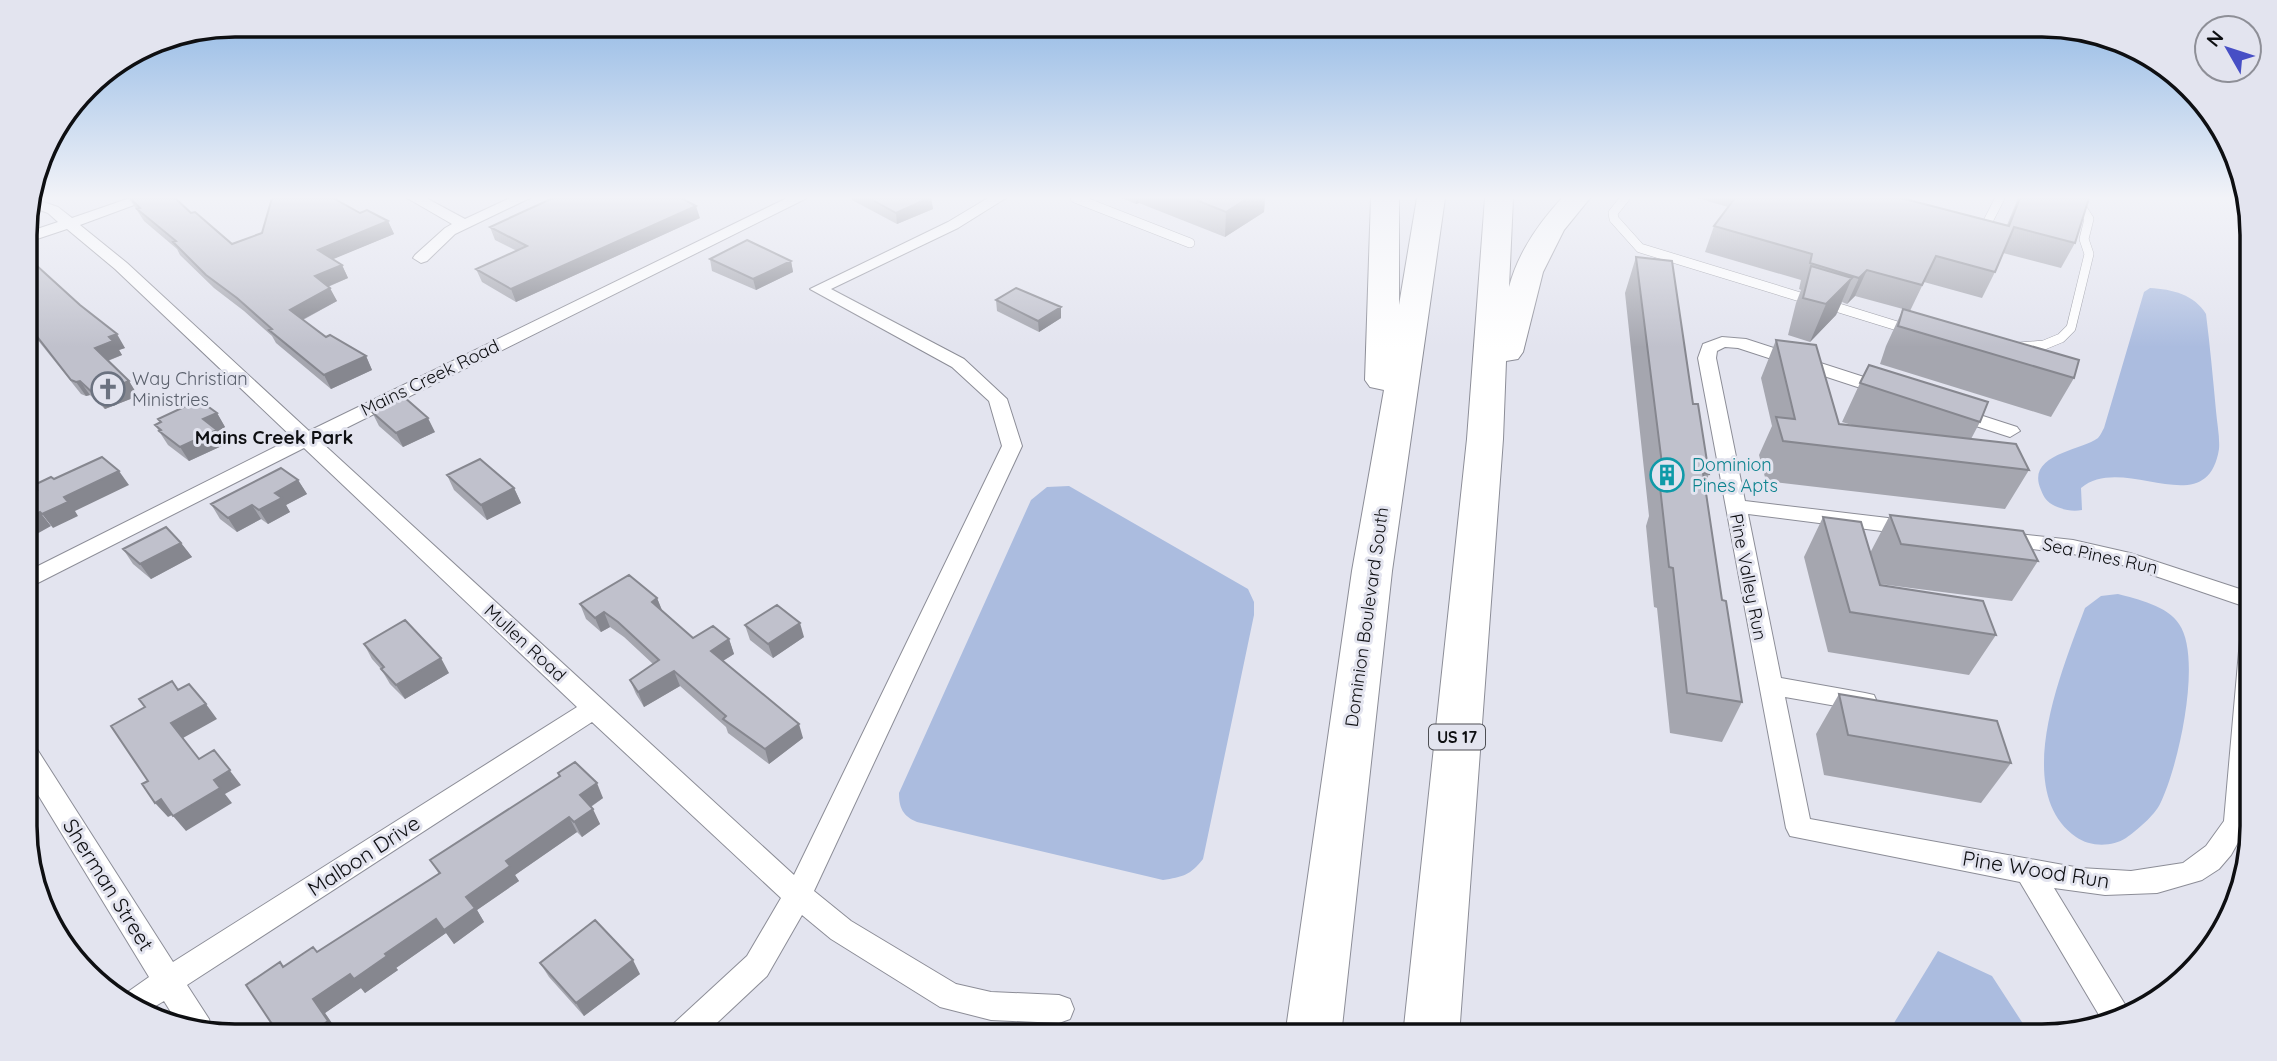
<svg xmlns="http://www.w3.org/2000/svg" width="2277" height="1061" viewBox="0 0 2277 1061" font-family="Quicksand,sans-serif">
	<rect width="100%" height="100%" fill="#e3e4ef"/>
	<path fill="#abbcdf" d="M2150 288C2172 289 2195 295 2206 314 2210 346 2213 379 2216 411 2217 423 2220 438 2219 449 2207 525 2124 452 2081 488L2082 510C2073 512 2064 510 2055 506 2047 502 2044 498 2041 490 2025 454 2081 451 2098 438 2101 435 2102 431 2104 428L2144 292Z
		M1069 486 1248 589 1254 602V615L1203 859C1191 875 1182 877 1163 880L917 822C903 816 899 808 899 793L1031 500 1047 487Z
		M2118 594C2137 599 2168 606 2179 624 2203 658 2178 768 2160 804 2155 815 2136 831 2126 838 2112 847 2090 847 2076 837 2010 790 2063 668 2085 608L2101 596Z
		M1938 951 1992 976 2031 1036H1886Z"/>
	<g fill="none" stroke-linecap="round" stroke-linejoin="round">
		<defs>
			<path id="service" d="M1075 198 1190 243
				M1625 198 1613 213 1614 219 1640 248 1810 300
				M1982 233 2000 198
				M1826 304 1907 329
				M2019 347 2044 345 2061 338 2071 328 2089 254 2084 239 2089 219 2080 205V198"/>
			<path id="minor" d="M31 198 58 207 72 218 130 198H153L80 225 127 263 309 431 787 198H807L320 441 794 875 1002 446 989 401 952 367 810 289 948 222 988 198H1006L958 228 831 289 964 359 1007 399 1022 446 814 891 851 921 956 984 991 992 1059 995 1070 999 1074 1009 1070 1019 1059 1023 991 1020 940 1007 831 939 802 915 767 976 703 1036H667L671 1026 747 956 781 898 592 722 187 985 209 1019 212 1032 179 1025 164 1001 144 1013 122 996 149 977 26 775V743L35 746 173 962 577 707 304 448 26 589V572L293 438 115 269 67 229 25 243V233L58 222 48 213 29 206Z
				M407 198H426L465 219 510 198H530L455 234 427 261 421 263 413 258 415 255 445 228 452 224Z
				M1722 337 1746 339 1895 387 1897 391 1888 397 1738 348 1725 347 1717 351 1716 358 1745 501 1913 521 1920 523 1923 528 1920 533 1913 535 1748 514 1781 678 1865 693 1874 695 1877 702 1874 709 1865 711 1785 697 1810 819 2080 868 2131 871 2183 863 2206 846 2224 821 2240 640 2244 634 2252 632 2250 821 2231 855 2219 869 2202 880 2157 893 2105 895 2054 888 2129 1011 2102 1020 2020 882 1790 836 1786 828 1698 358 1703 344Z
				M1955 407 2017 427 2020 431 2010 437 1948 417 1946 413Z
				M2000 532 2073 540 2130 553 2252 593V609L2126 566 2073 554 1993 544 1989 539 1993 534Z"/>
			<path id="motorway" d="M1371 198H1399V305L1417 198H1445L1392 571 1341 1036H1285L1352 571 1384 390 1370 387 1365 380Z
				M1485 198H1513L1509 287C1518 253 1538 224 1562 198H1590L1564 230 1543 272 1523 352 1518 359 1506 361 1503 439 1459 1036H1403L1467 439Z"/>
		</defs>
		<use href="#service" stroke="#8c8d97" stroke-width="10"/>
		<use href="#minor" stroke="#8c8d97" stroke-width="2"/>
		<use href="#motorway" stroke="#8c8d97" stroke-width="2"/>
		<use href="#service" stroke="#fff" stroke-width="9"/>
		<use href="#minor" fill="#fff" fill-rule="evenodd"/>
		<use href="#motorway" fill="#fff" fill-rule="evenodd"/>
	</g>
	<path fill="#a5a6af" d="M129 198H175L191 213 232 244 360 213 388 221 394 234 332 259 342 265 348 278 328 287 337 301 303 320 326 337 366 356 372 370 331 389 276 343 272 336 244 311 214 288 180 255 177 249 144 221Z
		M852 198H931L933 209 897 224 852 200Z
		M1121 198H1265L1264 212 1225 237 1139 203 1136 204Z
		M1697 198H1901L2007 225 2018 198H2089L2075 243 2061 268 2003 253 1995 272 1982 298 1924 282 1910 311 2074 378 2051 417 1880 364 1886 346 1903 309 1855 296 1847 304 1842 302 1836 315 1810 342 1788 335 1796 303 1801 290 1799 289 1801 280 1705 252 1714 226 1728 207Z
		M700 218 516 302 482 282 476 269 517 251 495 240 490 227Z
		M25 255 125 348 119 350 122 355 108 361 129 381 138 396 105 409 90 395 86 396 81 394 25 324Z
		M1636 257 1693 404 1709 474 1705 485 1722 600 1742 702 1722 742 1670 733 1657 608 1654 607 1646 526 1649 516 1625 293Z
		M710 259 791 261 793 272 756 290 712 271Z
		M996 300 1061 318 1039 332 997 311Z
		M1776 340 1839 424 1855 426 1842 422 1860 383 1980 422 1971 439 2029 470 2005 509 1766 481 1759 455 1772 426 1761 378Z
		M372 412 435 432 403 447 379 426Z
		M217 413 225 427 218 431 226 444 189 461 168 445 155 425 160 422 158 419Z
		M447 475 514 488 521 503 487 520 454 490Z
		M298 480 307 494 286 505 290 512 268 524 261 519 237 532 220 519 211 504Z
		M1890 515 2038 561 2012 601 1880 584 1996 635 1969 675 1828 652 1804 557 1823 517 1870 553Z
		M181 543 192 557 151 579 133 564 123 549Z
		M657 598 662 610 693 638 729 639 734 654 723 661 803 738 769 764 728 733 726 727 680 686 644 707 636 694 630 680 653 664 624 637 610 627 601 632 586 619 580 604Z
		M745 625 804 637 773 658 750 640Z
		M364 644 449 673 405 699 390 684 381 669 372 659Z
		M1839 694 2011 763 1981 803 1824 775 1816 734Z
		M558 773 603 798 591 807 600 824 582 837 577 832 515 875 519 881 477 910 484 922 454 944 446 933 396 968 398 970 365 993 361 988 325 1013 340 1035 338 1036H280V962L284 967 313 947 317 952 439 874 430 860 559 777Z
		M540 963 640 974 584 1016 549 977Z"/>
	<path fill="#86878f" d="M929 198H931L933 209 897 224 896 213Z
		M1136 198H1139V203L1136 204Z
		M1248 198H1265L1264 212 1225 237 1226 212Z
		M696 206 700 218 516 302 511 289Z
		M388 221 394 234 324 263 318 250Z
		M791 261 793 272 756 290 753 279Z
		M342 265 348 278 322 289 315 276Z
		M1867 270 1855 296 1847 304 1859 278Z
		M1852 278 1836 315 1810 342 1826 304Z
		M330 288 337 301 296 323 290 310Z
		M1061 307V318L1039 332 1038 321Z
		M117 334 125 348 119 350 122 355 104 362 95 348 109 337Z
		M366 356 372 370 331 389 324 375Z
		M80 381 90 395 86 396 76 382Z
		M129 381 138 396 105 409 95 395Z
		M217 413 225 427 218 431 226 444 189 461 180 447 203 419Z
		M428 418 435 432 403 447 396 433Z
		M119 471 129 485 75 511 78 516 53 528 42 514 64 497Z
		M298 480 307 494 286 505 290 512 268 524 259 510 275 493Z
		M514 488 521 503 487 520 481 505Z
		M252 505 261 519 237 532 228 518Z
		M40 512 51 526 26 540V520Z
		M181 543 192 557 151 579 140 564Z
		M657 598 663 613 652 602Z
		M604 612 610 627 601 632 595 618Z
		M800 623 804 637 773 658 768 644Z
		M729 639 734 654 716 665 711 651Z
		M441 658 449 673 405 699 396 685Z
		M674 671 680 686 644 707 638 692Z
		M206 704 217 719 183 738 171 723Z
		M799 724 803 738 769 764 765 749Z
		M214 750 241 785 225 794 232 803 186 831 173 816 214 780Z
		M597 783 603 798 587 809 580 795Z
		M161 799 174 814 168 817 155 803Z
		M593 809 600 824 582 837 574 822Z
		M569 817 577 832 515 875 519 881 477 910 484 922 454 944 444 930 466 897 506 861Z
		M436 919 446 933 396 968 385 954Z
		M387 956 398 970 365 993 361 988 325 1013 340 1035 338 1036H307L313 999 350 974Z
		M633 960 640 974 584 1016 576 1003Z"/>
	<path fill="#c0c1cc" stroke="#86878f" stroke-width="2" d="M130 198H175L191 213 195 212 232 244 262 233 272 198H333L360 213 367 210 388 221 318 250 342 265 315 276 330 288 290 310 326 337 330 335 366 356 324 375 269 330 272 329 237 298 206 275 173 242 176 241 137 209 140 208Z
		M553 198H681L696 206 511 289 476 269 527 246 490 227Z
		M869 198H929L896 213Z
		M1191 198H1248L1226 212Z
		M1735 198H1901L2009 226 2020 198H2089L2075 243 2014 227 1995 272 1936 256 1922 285 1867 270 1859 278 1810 263 1812 254 1714 226Z
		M747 240 791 261 753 279 710 259Z
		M25 255 80 305 117 334 109 337 113 341 95 348 129 381 95 395 80 381 76 382 71 380 25 321Z
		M1636 257 1672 261 1693 404H1698L1709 474 1703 473 1722 600 1726 601 1742 702 1687 693 1673 568 1669 567 1660 487 1665 488Z
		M1811 266 1852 278 1826 304 1803 298Z
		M1016 288 1061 307 1038 321 996 300Z
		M1903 309 2079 360 2074 378 1898 326Z
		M1776 340 1816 345 1839 424 2016 444 2029 470 1783 441 1776 417 1795 419Z
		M1869 365 1988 402 1980 422 1860 383Z
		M404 397 428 418 396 433 372 412Z
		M199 400 217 413 203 419 217 430 180 447 159 431 161 430 155 425 161 422 158 419Z
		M102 457 119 471 64 497 68 502 42 514 40 512 26 520V496L37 490 32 486 51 477 54 479Z
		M480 459 514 488 481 505 447 475Z
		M281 468 298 480 275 493 282 498 259 510 252 505 228 518 211 504Z
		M1890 515 2023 531 2038 561 1901 544Z
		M1823 517 1861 522 1880 585 1983 601 1996 635 1850 612Z
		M166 527 181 543 140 564 123 549Z
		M629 575 657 598 652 602 693 638 713 626 729 639 711 651 799 724 765 749 723 719 726 716 674 671 638 692 630 680 659 660 618 622 604 612 595 618 580 604Z
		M777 605 800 623 768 644 745 625Z
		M405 620 441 658 396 685 381 669 384 667 364 644Z
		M172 681 178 690 189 684 206 704 171 723 199 759 214 750 230 770 214 780 220 788 173 816 161 799 155 803 142 784 148 781 111 726 145 707 139 699Z
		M1839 694 1997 721 2011 763 1848 735Z
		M575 762 597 783 580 795 593 809 574 822 569 817 506 861 510 866 466 897 475 908 444 930 436 919 385 954 387 956 354 979 350 974 313 999 328 1021 307 1036H280L246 985 280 962 283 967 313 947 317 952 440 873 430 860 560 776 558 773Z
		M595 920 633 960 576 1003 540 963Z
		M493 1027 519 1036H486Z"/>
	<linearGradient id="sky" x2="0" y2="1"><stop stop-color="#8fb7e4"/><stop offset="0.57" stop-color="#f2f3f8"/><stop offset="1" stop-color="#f2f3f8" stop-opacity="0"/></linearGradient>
	<rect width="2277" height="347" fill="url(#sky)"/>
	<defs>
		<symbol id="church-ring" viewBox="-11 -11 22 22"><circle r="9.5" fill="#e3e4ef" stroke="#6b7280" stroke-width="1.5"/><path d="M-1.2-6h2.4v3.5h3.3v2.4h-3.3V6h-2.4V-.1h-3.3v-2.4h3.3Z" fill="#6b7280"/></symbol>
		<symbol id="building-ring" viewBox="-11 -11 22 22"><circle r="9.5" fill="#e3e4ef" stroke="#0f9aa8" stroke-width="1.5"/><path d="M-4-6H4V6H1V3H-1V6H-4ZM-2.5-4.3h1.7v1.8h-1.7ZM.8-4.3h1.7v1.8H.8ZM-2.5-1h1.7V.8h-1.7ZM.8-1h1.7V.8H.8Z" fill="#0f9aa8"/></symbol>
	</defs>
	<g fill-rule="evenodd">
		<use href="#church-ring" x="89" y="370" width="38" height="38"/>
		<use href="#building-ring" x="1648" y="456" width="38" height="38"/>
	</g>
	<g text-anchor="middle" stroke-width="6" stroke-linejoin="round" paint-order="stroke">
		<rect fill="#e3e4ef" stroke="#4e4f54" stroke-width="2" x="1429" y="724.5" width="56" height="25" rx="5"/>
		<g font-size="16" font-weight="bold" fill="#0e0f12">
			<text x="1457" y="743">US 17</text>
		</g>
		<g font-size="18" fill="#0e0f12" stroke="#e3e4ef">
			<text transform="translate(430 378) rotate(-26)" y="6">Mains Creek Road</text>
			<text transform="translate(2100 556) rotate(12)" y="6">Sea Pines Run</text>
			<text transform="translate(1748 577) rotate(79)" y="6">Pine Valley Run</text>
			<text transform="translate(1367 617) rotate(-82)" y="6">Dominion Boulevard South</text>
			<text transform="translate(525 643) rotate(43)" y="6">Mullen Road</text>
		</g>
		<g font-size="18" fill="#5b616d" stroke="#e3e4ef" text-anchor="start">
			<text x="132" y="385">Way Christian<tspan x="132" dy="21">Ministries</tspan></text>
		</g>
		<g font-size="18" fill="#0d838f" stroke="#e3e4ef" text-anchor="start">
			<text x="1692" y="471">Dominion<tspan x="1692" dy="21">Pines Apts</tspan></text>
		</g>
		<g font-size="19" font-weight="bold" fill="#0e0f12" stroke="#e3e4ef">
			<text x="274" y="444">Mains Creek Park</text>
		</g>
		<g font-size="21" fill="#0e0f12" stroke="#e3e4ef">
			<text transform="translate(364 856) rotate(-33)" y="7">Malbon Drive</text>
			<text transform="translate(2036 870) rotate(9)" y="7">Pine Wood Run</text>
			<text transform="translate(108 885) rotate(58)" y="7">Sherman Street</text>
		</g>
	</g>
	<path d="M0 0H2277V1061H0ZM235 37H2042A198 198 0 0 1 2240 235V826A198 198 0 0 1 2042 1024H235A198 198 0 0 1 37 826V235A198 198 0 0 1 235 37Z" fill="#e3e4ef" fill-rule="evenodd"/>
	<path fill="none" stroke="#0e0f12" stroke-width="3.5" d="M235 37H2042A198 198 0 0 1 2240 235V826A198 198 0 0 1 2042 1024H235A198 198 0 0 1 37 826V235A198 198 0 0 1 235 37Z"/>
	<g transform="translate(2228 49) rotate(309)"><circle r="33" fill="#e3e4ef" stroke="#8e8f97" stroke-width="2"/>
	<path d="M0-5L12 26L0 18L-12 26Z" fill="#474fc5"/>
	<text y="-10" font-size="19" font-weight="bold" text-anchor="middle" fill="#0e0f12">N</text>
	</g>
</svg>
